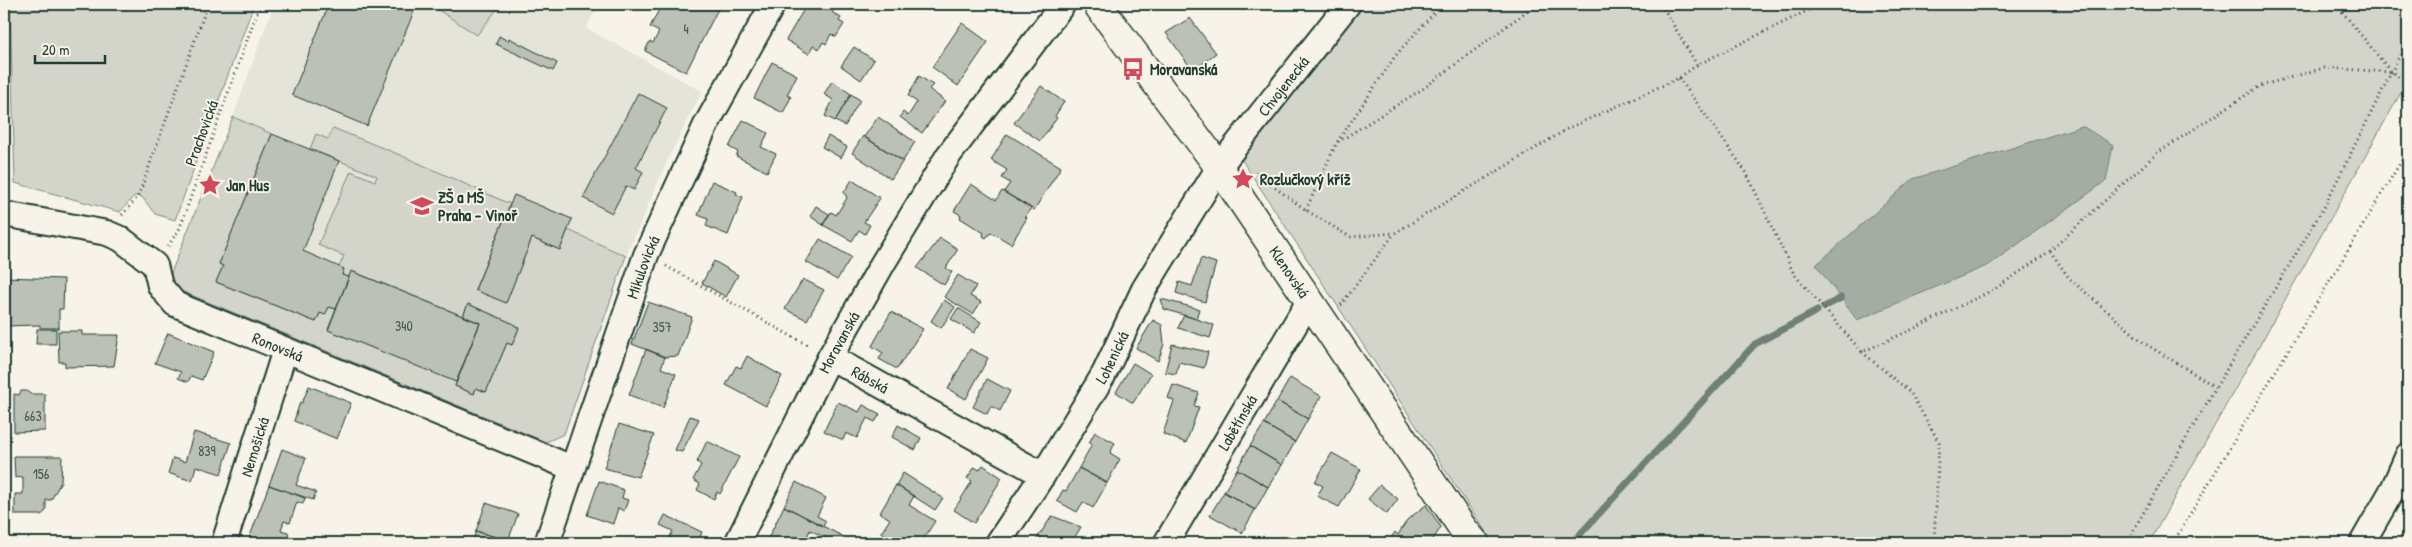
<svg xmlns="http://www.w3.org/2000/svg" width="2412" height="547" viewBox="0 0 2412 547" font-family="'Patrick Hand',sans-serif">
	<rect width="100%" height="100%" fill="#f7f3e8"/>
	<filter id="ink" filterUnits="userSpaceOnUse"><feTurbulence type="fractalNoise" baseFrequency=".02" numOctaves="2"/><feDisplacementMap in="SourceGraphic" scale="10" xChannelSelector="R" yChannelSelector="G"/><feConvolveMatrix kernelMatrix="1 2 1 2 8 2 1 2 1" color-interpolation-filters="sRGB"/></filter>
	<g filter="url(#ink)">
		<path fill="#e5e4d9" d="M274 4H599L586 28 702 91 669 157 620 270 564 434 546 442 174 288 171 273 233 117Z"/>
		<path fill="#d3d5ca" stroke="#79897f" d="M10 4H254L175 220 155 214 142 197 134 196 120 212 15 183Z
			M429 4H501L477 35Z
			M1363 4H2408V80L2149 543H1493L1236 151Z
			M233 117 272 134 219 264 223 266 216 282 316 322 320 313 325 314 329 307 336 309 328 330 456 381 457 380 455 386 474 394 476 388 486 392 507 343 512 345 519 328 514 324 468 304 463 316 352 271 349 277 342 275 344 269 339 267 344 256 318 245 351 171 375 181 377 176 310 149 316 134 328 139 333 128 405 157 510 204 475 289 506 302 532 238 560 250 568 230 626 256 564 434 546 442 174 288 171 273Z"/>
		<path fill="#a4ada3" stroke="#6f8077" d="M2082 126 2113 145 2106 181 1989 265 1857 320 1816 265 1913 179Z"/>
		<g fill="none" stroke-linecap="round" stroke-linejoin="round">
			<path stroke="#6f8077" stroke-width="7" d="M1824 307 1841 298
				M1572 543 1755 344 1817 311"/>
		</g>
		<path fill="#bbc1b6" stroke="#1f3d34" d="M329 4H417L367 126 292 95Z
			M662 4 720 5 686 72 645 51 650 41 653 43 659 32 650 27Z
			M807 4H825L834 9 832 12 841 18 839 21 844 24 836 37 831 34 826 44 823 42 819 49 813 45 809 54 786 40Z
			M825 4H852L850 8 847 6 845 10 837 5 834 9Z
			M1190 18 1216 53 1193 71 1166 33Z
			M962 23 988 42 958 86 932 67Z
			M499 36 508 41 509 38 557 63 553 71 496 44Z
			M854 47 874 60 861 80 841 66Z
			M772 62 797 75 787 95 791 97 783 113 754 98Z
			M919 76 933 85 929 89 945 101 922 133 900 117 903 112 908 116 917 102 908 96Z
			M832 81 851 94 835 121 825 116 833 100 824 94Z
			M1041 86 1064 102 1055 116 1057 118 1040 141 1014 123Z
			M638 93 667 108 636 168 643 172 634 190 626 186 612 213 583 198Z
			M851 94 860 100 845 126 835 121Z
			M878 117 915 142 903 161 864 137Z
			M743 120 768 133 761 147 776 154 767 172 736 156 738 152 729 147Z
			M272 134 339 161 303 251 344 269 342 275 349 277 336 309 329 307 325 315 320 313 316 322 216 282 223 266 219 264Z
			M1007 134 1061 167 1034 210 1004 192 1010 183 1002 178 1007 170 991 160Z
			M828 136 847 147 841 158 822 147Z
			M863 136 903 161 891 179 852 153Z
			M852 180 880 198 864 222 870 225 865 234 859 230 852 241 823 225 831 212 836 215 847 198 844 192Z
			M712 181 737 192 736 194 743 197 728 235 706 226 708 219 698 215Z
			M971 184 996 200 1002 191 1031 208 1025 217 1027 218 1011 244 991 232 986 238 983 236 984 233 960 218 961 215 954 211Z
			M514 195 572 219 560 250 532 238 506 303 475 290Z
			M816 206 829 214 823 225 810 216Z
			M940 238 958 249 946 268 952 272 944 285 917 268Z
			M820 239 851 257 837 280 806 262Z
			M1201 258 1216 263 1205 302 1176 293 1179 282 1192 286Z
			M714 261 738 275 726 297 702 283Z
			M351 271 480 323 456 382 328 330Z
			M958 275 976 286 970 296 981 302 973 314 944 297Z
			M4 277 64 279 63 309H59V328H40V325L4 326Z
			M803 279 824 290 807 320 785 309Z
			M1161 299 1199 309 1196 319 1164 309Z
			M944 300 955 307 941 328 931 321Z
			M648 302 692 317 678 356 665 357 632 344Z
			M468 304 514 324V325L519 328 512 345 507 343 486 392 476 388 474 394 455 386 480 323 463 316Z
			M958 308 981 322 974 333 951 319Z
			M891 312 923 329 897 369 879 359 883 353 872 346Z
			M1184 315 1214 325 1210 338 1178 328Z
			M1153 320 1162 325 1164 344 1158 361 1136 348Z
			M37 329H56V344H36Z
			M58 331H82V335H119L114 366 65 367V362H59Z
			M168 333 214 352 202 380 191 376 188 382 178 378 181 372 155 363Z
			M1172 344 1208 352 1204 368 1179 362 1176 374 1165 372Z
			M646 349 665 357 661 368 676 374 663 408 629 395Z
			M970 349 988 358 966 399 948 389Z
			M747 356 782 376 766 406 726 385 736 366 741 368Z
			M1133 363 1151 374 1133 403 1116 392Z
			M1290 378 1321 396 1308 419 1277 401Z
			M987 379 1010 391 1000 411 991 406 987 414 973 407Z
			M1173 385 1199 393 1194 406 1199 407 1186 443 1163 434 1174 401 1168 398Z
			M309 386 351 403 337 439 294 421 300 402 302 403Z
			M21 391H27L30 394H45V431L14 432V394L19 395Z
			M1277 401 1308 419 1295 442 1264 424Z
			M838 402 859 412 863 405 880 414 875 422 867 418 857 438 846 433 843 440 824 431Z
			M690 416 699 419 682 452 675 450Z
			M619 424 654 435 638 477 604 468Z
			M1264 424 1295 442 1282 465 1250 446Z
			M898 425 921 438 915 450 892 437Z
			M194 432 231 443 221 474 196 466 192 481 168 473 173 458 185 462Z
			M1095 432 1115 443 1110 453 1120 459 1107 483 1079 468 1092 444 1089 443Z
			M707 441 739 457 720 494 717 492 714 499 697 490 700 484 693 480 701 465 697 462Z
			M1250 446 1282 465 1268 487 1237 469Z
			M282 449 306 458 296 485 316 492 313 500 269 485Z
			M1332 453 1361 469 1339 507 1317 496 1323 486 1315 482Z
			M14 456H62L61 482 51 500H46V511L41 515H15V494H23V477L15 478Z
			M983 465 1002 478 974 523 954 510 972 481 967 478 975 467 979 470Z
			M1079 468 1107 483 1093 508 1083 502 1077 512 1057 501 1063 490 1066 491Z
			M1237 469 1268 487 1255 510 1224 492Z
			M903 473 943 498 935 510 896 485Z
			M599 481 624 490 622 498 628 500 624 511 618 508 613 524 587 515Z
			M796 482 826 498 817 516 826 521 823 526 784 506Z
			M269 485 305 498 303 504 297 502 290 523 284 521 281 530 288 532 289 537 287 543H259L249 539Z
			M896 485 914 496 909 505 935 521 921 543H898L881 533 890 519 880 513Z
			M1380 485 1398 499 1387 514 1368 499Z
			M1224 492 1255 510 1242 533 1210 515Z
			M486 503 518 514 508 541 476 531Z
			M1426 505 1441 527 1431 543H1388L1395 532 1398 535 1407 520Z
			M784 506 844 537 841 543H836L810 530 804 543H766Z
			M665 515 702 532 698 543H667L673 531 660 525Z
			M1052 516 1081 527 1071 543H1041L1036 540Z
			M476 531 508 541V543H472Z"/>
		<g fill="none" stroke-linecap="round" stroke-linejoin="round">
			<defs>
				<g id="street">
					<path id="s1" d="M4 214 107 233 121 239 155 265 160 286 175 304 572 468"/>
					<path id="s2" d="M830 357 1043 475"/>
					<path id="s3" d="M224 543 285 350"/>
					<path id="s4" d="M547 543 646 255 706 125 773 4"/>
					<path id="s5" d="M737 543 830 357 883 263 948 156 1063 4"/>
					<path id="s6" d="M998 543 1043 475 1104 374 1144 289 1219 167 1348 4"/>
					<path id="s7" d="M1166 543 1309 301"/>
					<path d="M2362 543 2393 489 2408 455"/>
				</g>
				<g id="secondary">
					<path id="s8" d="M1097 4 1219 167 1464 530 1475 543"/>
				</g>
			</defs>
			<use href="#street" stroke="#1f3d34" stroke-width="28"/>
			<use href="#secondary" stroke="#1f3d34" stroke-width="31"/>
			<path stroke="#1f3d34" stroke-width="3" stroke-dasharray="1 4" stroke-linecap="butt" d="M1661 4 1697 65
				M2336 4 2391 72
				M1679 78 1746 172 1794 274 1862 352 1911 330 1995 289 2050 251 2156 154 2260 86 2324 68 2392 72 2408 82
				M1338 142 1424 88 1536 4
				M1255 173 1306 210 1350 237 1395 233 1569 128 1679 78 1697 65 1821 4
				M1306 210 1336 144 1396 55 1442 4
				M122 215 138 197 208 4
				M168 246 179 230 260 4
				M2050 251 2069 278 2144 343 2216 387
				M666 266 809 346
				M1341 305 1394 234
				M1862 352 1910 392 1939 442 1934 543
				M2126 543 2216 387 2324 207 2408 39
				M2173 543 2408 150"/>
			<use href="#street" stroke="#f7f3e8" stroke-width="24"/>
			<use href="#secondary" stroke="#f7f3e8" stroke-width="28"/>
		</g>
	</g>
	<defs>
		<symbol id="bus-bare" viewBox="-9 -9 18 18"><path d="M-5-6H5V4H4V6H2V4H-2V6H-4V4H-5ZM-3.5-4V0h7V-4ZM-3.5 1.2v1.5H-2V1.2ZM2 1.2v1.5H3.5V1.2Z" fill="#d1495b" stroke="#f7f3e8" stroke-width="2.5" paint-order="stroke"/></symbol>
		<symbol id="sight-bare" viewBox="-9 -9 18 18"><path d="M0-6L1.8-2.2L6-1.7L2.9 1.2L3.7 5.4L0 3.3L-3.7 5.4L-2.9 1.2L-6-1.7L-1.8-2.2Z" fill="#d1495b" stroke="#f7f3e8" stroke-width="2.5" paint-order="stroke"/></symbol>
		<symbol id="school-bare" viewBox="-9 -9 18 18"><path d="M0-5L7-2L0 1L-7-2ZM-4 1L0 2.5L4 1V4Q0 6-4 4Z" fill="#d1495b" stroke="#f7f3e8" stroke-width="2.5" paint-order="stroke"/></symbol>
	</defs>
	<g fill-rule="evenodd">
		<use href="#bus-bare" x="1117" y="53" width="32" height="32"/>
		<use href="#sight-bare" x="1227" y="163" width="32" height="32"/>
		<use href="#sight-bare" x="194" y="169" width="32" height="32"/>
		<use href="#school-bare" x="406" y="190" width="32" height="32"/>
	</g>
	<g text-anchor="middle" stroke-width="4" stroke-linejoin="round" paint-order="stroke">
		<g font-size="14" fill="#465e54">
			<text x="686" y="34">4</text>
			<text x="404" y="331">340</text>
			<text x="662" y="332">357</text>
			<text x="33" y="421">663</text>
			<text x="207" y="456">839</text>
			<text x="41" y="479">156</text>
		</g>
		<g font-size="16" font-weight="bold" fill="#1f3d34" stroke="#f7f3e8" text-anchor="start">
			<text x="1150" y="75">Moravanská</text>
			<text x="1260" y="185">Rozlučkový kříž</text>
			<text x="226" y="191">Jan Hus</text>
			<text x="438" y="203">ZŠ a MŠ<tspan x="438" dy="18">Praha - Vinoř</tspan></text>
		</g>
		<g font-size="16" fill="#1f3d34" stroke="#f7f3e8">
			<text dy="6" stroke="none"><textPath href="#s6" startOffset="540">Chvojenecká</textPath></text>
			<text transform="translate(201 133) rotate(-70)" y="6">Prachovická</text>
			<text dy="6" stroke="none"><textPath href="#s4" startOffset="292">Mikulovická</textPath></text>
			<text dy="6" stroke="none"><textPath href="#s8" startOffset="330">Klenovská</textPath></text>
			<text dy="6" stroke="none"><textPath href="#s5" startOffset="225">Moravanská</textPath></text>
			<text dy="6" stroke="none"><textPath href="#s1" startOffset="319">Ronovská</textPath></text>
			<text dy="6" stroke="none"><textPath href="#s6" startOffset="218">Lohenická</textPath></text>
			<text dy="6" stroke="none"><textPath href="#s2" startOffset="46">Rábská</textPath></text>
			<text dy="6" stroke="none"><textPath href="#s7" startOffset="140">Labětínská</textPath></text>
			<text dy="6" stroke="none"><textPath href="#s3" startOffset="101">Nemošická</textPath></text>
		</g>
	</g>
	<rect width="2412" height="547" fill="none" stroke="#f7f3e8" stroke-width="20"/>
	<rect x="10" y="10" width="2392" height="527" fill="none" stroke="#1f3d34" stroke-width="2" filter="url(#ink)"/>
	<path d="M35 55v8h70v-8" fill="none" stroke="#1f3d34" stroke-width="2.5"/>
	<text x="42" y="55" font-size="15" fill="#1f3d34" stroke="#f7f3e8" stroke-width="4" paint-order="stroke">20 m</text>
</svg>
